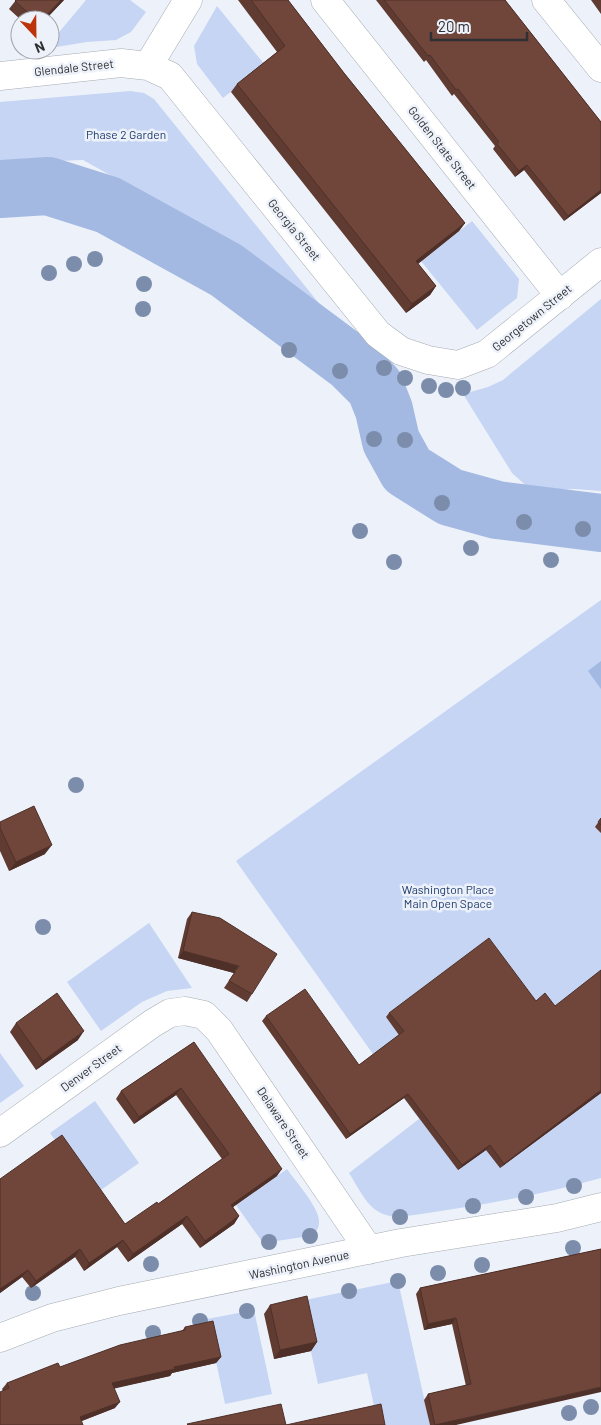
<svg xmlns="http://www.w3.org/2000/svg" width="601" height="1425" viewBox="0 0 601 1425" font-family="Barlow,sans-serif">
	<rect width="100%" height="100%" fill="#edf2fa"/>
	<path fill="#c5d5f3" d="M86 0H130L146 12 131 32 116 40 87 42 50 48V43Z
		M217 6 265 65 223 98 197 64 194 46Z
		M130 91 144 93 154 99 368 364 219 236 83 160 0 163V102Z
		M472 221 519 279 517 298 477 330 421 261Z
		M601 299V491L575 489 532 491 512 473 463 394 488 387 503 380Z
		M601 600V1178C535 1197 468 1207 400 1217 370 1217 363 1195 349 1173L419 1119 236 861Z
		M149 923 192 988 167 991 142 1002 101 1031 67 982Z
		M0 1053 24 1086 0 1103Z
		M95 1101 139 1163 94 1195 50 1133Z
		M287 1169C295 1181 321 1209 319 1223 319 1229 315 1233 310 1236L263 1243 236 1205Z
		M398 1281 430 1425H378L367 1373 318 1384 300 1301Z
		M254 1310 272 1394 225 1404 207 1319Z"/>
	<path fill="#a3b9e2" d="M601 661V689L588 671Z"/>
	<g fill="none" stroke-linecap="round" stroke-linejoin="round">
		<path stroke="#a3b9e2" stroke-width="58" d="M0 189 48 186 108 205 226 270 351 363 375 387 384 410 391 441 407 470 450 497 497 510 601 523"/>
		<defs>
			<path id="street" d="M325 0 560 296
				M546 0 601 68
				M148 66 188 0
				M0 76 121 63 148 66 170 76 378 334 401 351 428 360 458 365 487 354 601 262
				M0 1133 153 1023 170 1013 185 1011 204 1015 219 1030 369 1250
				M0 1338 52 1318 119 1301 401 1243 557 1218 601 1207"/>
		</defs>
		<use href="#street" stroke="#a6abb3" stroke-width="29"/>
		<use href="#street" stroke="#fff" stroke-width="28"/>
	</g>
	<g fill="#7c8dac">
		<circle cx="95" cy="259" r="8"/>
		<circle cx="74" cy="264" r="8"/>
		<circle cx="49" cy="273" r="8"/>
		<circle cx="144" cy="284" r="8"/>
		<circle cx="143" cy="309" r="8"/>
		<circle cx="289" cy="350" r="8"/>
		<circle cx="384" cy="368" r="8"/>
		<circle cx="340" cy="371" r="8"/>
		<circle cx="405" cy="378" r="8"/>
		<circle cx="429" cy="386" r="8"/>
		<circle cx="463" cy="388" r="8"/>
		<circle cx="446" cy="390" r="8"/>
		<circle cx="374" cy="439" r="8"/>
		<circle cx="405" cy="440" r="8"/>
		<circle cx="442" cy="503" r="8"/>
		<circle cx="524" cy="522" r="8"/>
		<circle cx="583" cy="529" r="8"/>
		<circle cx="360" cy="531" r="8"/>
		<circle cx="471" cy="548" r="8"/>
		<circle cx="551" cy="560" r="8"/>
		<circle cx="394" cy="562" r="8"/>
		<circle cx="76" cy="785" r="8"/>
		<circle cx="43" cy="927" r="8"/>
		<circle cx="574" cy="1186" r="8"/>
		<circle cx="526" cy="1197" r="8"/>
		<circle cx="473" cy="1206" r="8"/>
		<circle cx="400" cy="1217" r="8"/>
		<circle cx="310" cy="1236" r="8"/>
		<circle cx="269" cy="1242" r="8"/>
		<circle cx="573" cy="1248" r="8"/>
		<circle cx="151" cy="1264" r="8"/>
		<circle cx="482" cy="1265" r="8"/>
		<circle cx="438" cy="1273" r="8"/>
		<circle cx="398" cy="1281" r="8"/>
		<circle cx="349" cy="1291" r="8"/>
		<circle cx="33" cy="1293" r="8"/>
		<circle cx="247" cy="1311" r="8"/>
		<circle cx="200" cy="1321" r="8"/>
		<circle cx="153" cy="1333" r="8"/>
		<circle cx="591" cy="1407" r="8"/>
		<circle cx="569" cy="1413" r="8"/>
	</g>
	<path fill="#603b32" d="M16 0H64L45 20H21L9 9Z
		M238 0H288L344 73 465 223 459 231 418 264 436 286 430 295 406 313 231 92 237 84 277 52Z
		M376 0H505L601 122V193L564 221 524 170 515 177 493 149 495 146 454 94 452 96 426 60 424 62Z
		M591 0H601V14Z
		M601 818V833L595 827Z
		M0 822 45 854 9 871 0 851Z
		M192 912 252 994 247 1002 224 988 234 973 178 958 187 919Z
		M389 1013 601 1093 500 1168 486 1150 458 1170 404 1098 346 1139 262 1021 266 1016 359 1065 399 1035 386 1017Z
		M16 1023 78 1040 36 1070 10 1032Z
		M194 1042 277 1176 233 1207 239 1216 234 1224 200 1248 182 1224 128 1262 117 1247 84 1271 75 1257 31 1288 22 1277 0 1293V1179L125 1224 158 1204 222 1159 176 1095 134 1124 116 1099 121 1091Z
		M601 1249 456 1425H430L424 1400 428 1394 466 1386 452 1324 424 1330 416 1294 420 1288Z
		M270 1305 317 1342 311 1351 274 1359 264 1314Z
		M185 1327 221 1357 216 1363 172 1373 170 1376 114 1388 115 1408 82 1421 3 1391 2 1389 7 1383 182 1331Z"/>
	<path fill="#4e3029" d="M61 0H64L45 20H42Z
		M527 165 524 170 515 177 519 171Z
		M601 190V193L564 221 568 216Z
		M465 223 459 231 410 270 416 261Z
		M436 286 430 295 406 313 412 304Z
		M52 845 45 854 9 871 16 862Z
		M183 951 239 966 234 973 178 958Z
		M84 1031 78 1040 36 1070 43 1061Z
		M181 1088 176 1095 134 1124 139 1117Z
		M601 1090V1093L500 1168 504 1164Z
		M408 1094 404 1098 346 1139 350 1134Z
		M490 1145 486 1150 458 1170 462 1165Z
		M282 1169 277 1176 226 1212 231 1205Z
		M187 1216 182 1224 128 1262 133 1254Z
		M239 1216 234 1224 200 1248 205 1241Z
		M123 1240 117 1247 84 1271 89 1263Z
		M80 1249 75 1257 31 1288 36 1281Z
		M28 1270 22 1277 0 1293V1289Z
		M456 1318 452 1324 424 1330 428 1324Z
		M317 1342 311 1351 274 1359 280 1350Z
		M221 1357 216 1363 172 1373 170 1376 108 1390 112 1383 174 1367Z
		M601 1387V1392L456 1425H435Z
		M120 1402 115 1408 76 1423 80 1417Z"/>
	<path fill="#70453a" stroke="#4e3029" d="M16 0H61L42 20H36L15 1Z
		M251 0H288L344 73 465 223 416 261 436 286 412 304 237 84 285 46Z
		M384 0H505L601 122V190L568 216 527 165 519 171 497 144 499 142 458 89 456 90 430 55 428 56Z
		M34 806 52 845 16 862 0 828V822Z
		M601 818V825L598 822Z
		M192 912 220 918 277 954 252 994 229 981 239 966 183 951Z
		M489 938 536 1001 545 993 555 1006 601 970V1090L504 1164 490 1145 462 1165 408 1094 350 1134 266 1016 305 989 359 1065 404 1031 389 1013Z
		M57 993 84 1031 43 1061 16 1023Z
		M194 1042 282 1169 231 1205 239 1216 205 1241 187 1216 133 1254 123 1240 89 1263 80 1249 36 1281 28 1270 0 1289V1179L62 1135 125 1224 157 1202 158 1204 229 1154 181 1088 139 1117 121 1091Z
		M601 1249V1387L435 1425 428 1394 471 1384 456 1318 428 1324 420 1288Z
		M307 1296 317 1342 280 1350 270 1305Z
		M213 1321 221 1357 174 1367 175 1369 112 1383 120 1402 80 1417 83 1425H0V1392L9 1388 7 1383 58 1363 60 1367 120 1345 185 1330V1327Z
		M281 1404 286 1425 381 1404 385 1425H188L187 1424Z"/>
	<g text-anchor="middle" stroke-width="5" stroke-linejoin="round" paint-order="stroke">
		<g font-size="12" fill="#2f3034" stroke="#edf2fa">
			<text transform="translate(74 68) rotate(-6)" y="4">Glendale Street</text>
			<text transform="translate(442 148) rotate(52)" y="4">Golden State Street</text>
			<text transform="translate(294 230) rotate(51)" y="4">Georgia Street</text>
			<text transform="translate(532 318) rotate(-39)" y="4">Georgetown Street</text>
			<text transform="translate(91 1068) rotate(-36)" y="4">Denver Street</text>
			<text transform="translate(283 1123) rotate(56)" y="4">Delaware Street</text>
			<text transform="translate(299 1265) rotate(-12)" y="4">Washington Avenue</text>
		</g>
		<g font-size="12" fill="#203a6c" stroke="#edf2fa">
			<text x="126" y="139">Phase 2 Garden</text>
			<text x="448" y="894">Washington Place<tspan x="448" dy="14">Main Open Space</tspan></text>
		</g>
	</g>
	<g transform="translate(35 35) rotate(158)"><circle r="24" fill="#edf2fa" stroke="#a1a4ab"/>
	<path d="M0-4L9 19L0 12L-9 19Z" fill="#bd330c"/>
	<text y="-8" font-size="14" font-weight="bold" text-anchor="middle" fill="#2f3034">N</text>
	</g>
	<path d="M431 32v8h96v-8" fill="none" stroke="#2f3034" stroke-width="2.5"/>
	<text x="438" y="32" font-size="15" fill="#2f3034" stroke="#edf2fa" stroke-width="4" paint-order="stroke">20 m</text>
</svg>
